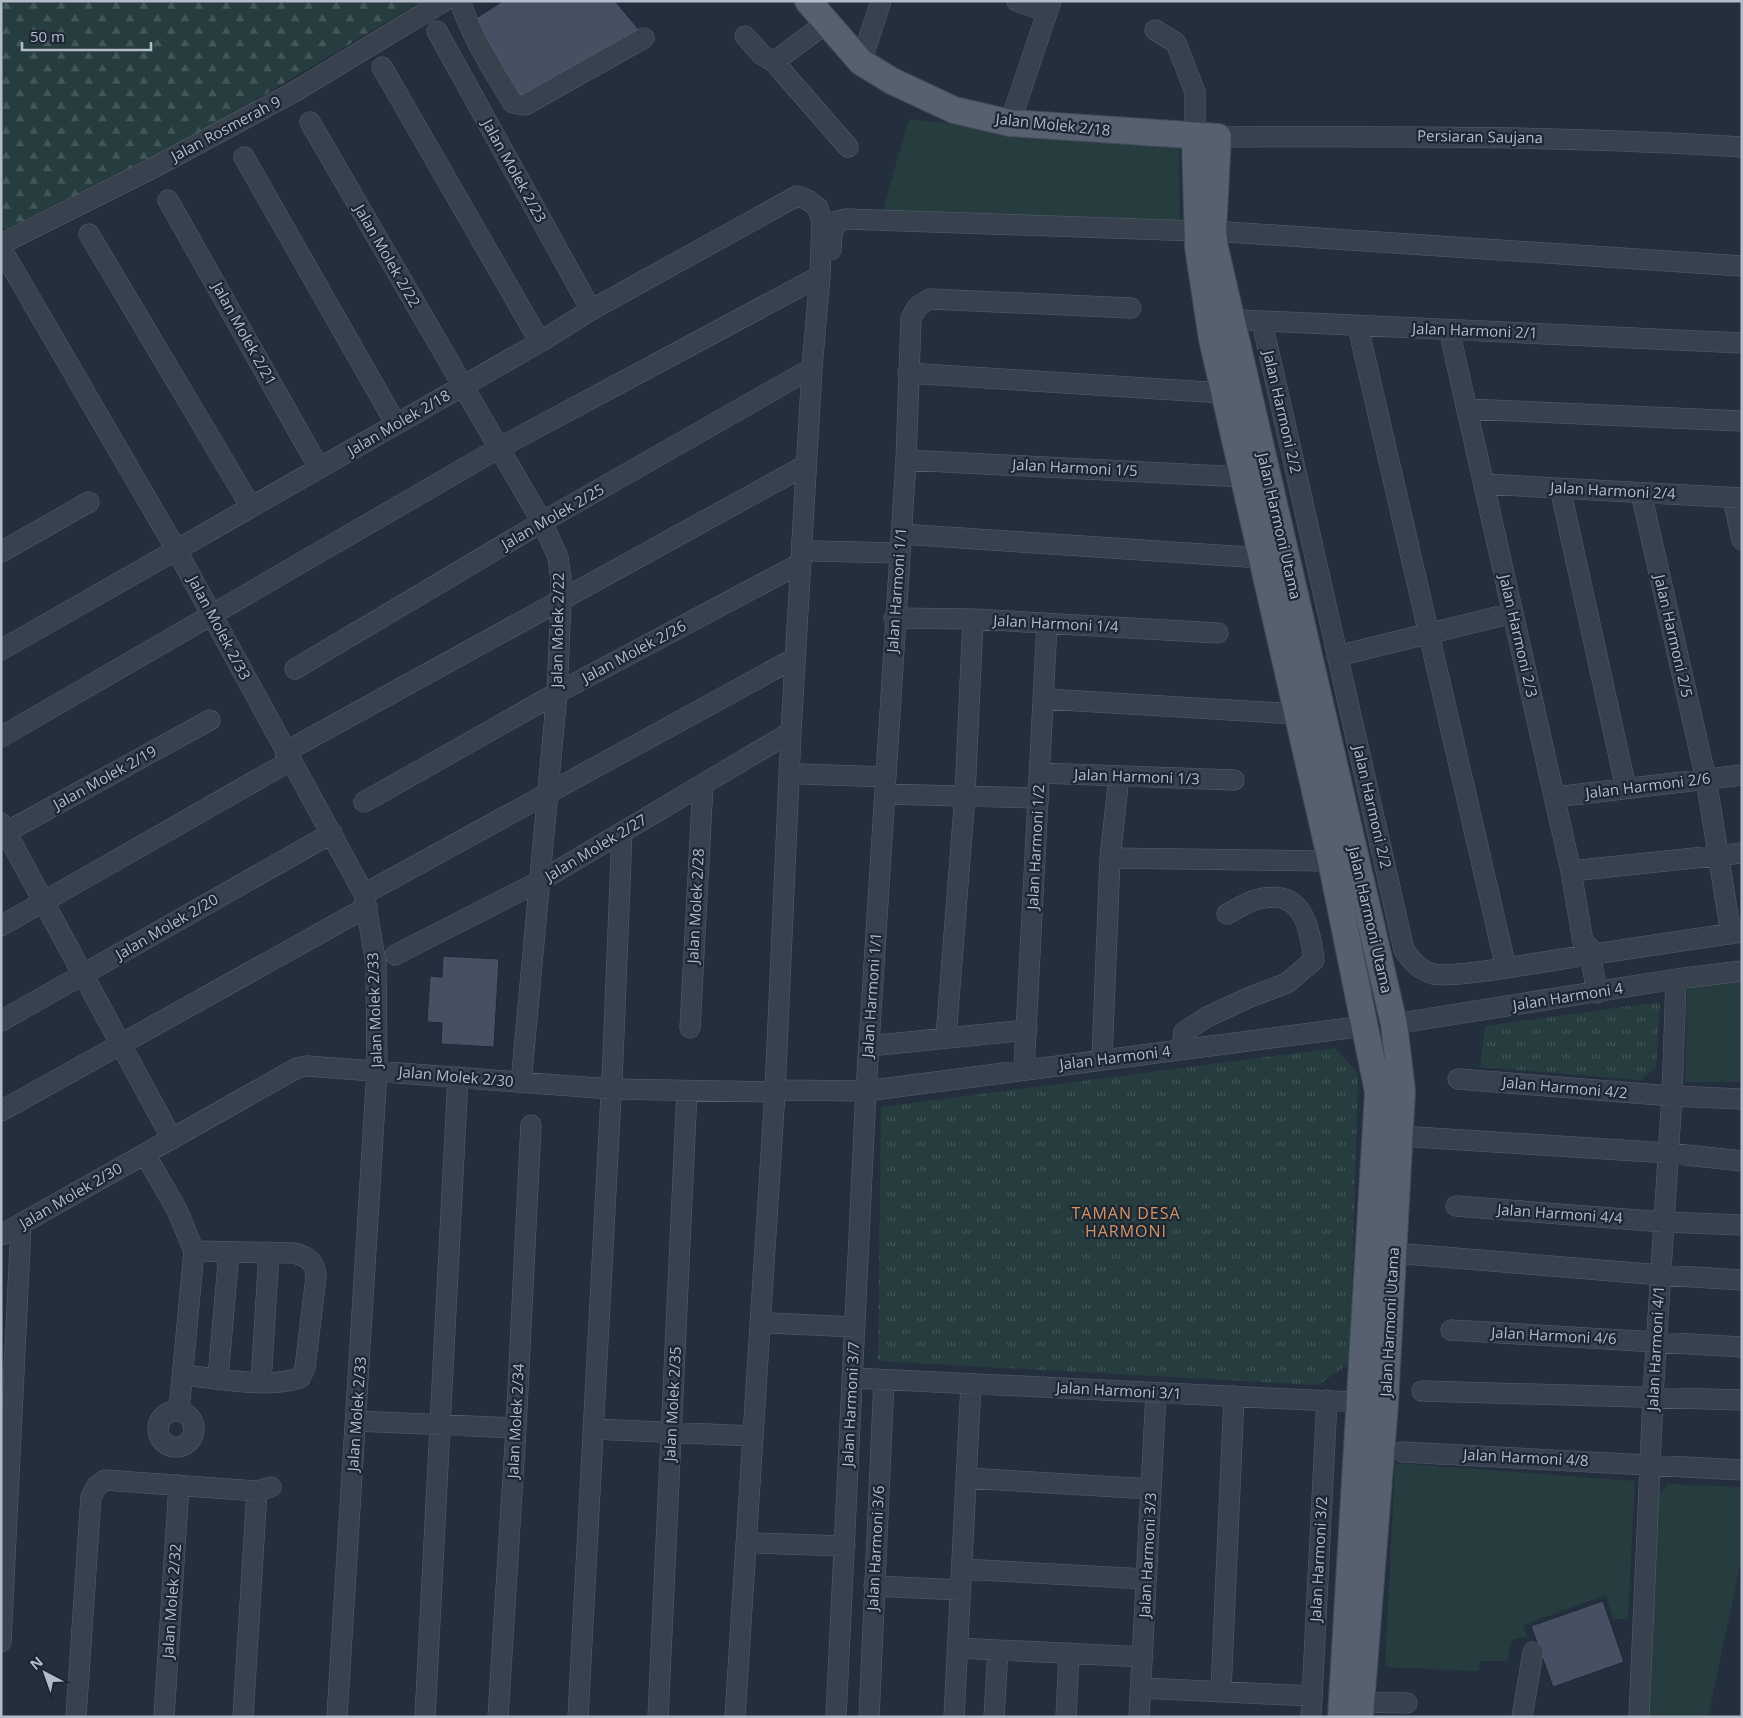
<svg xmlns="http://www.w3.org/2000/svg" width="1743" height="1718" viewBox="0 0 1743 1718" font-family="'Open Sans',sans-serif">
	<defs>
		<pattern id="forest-firs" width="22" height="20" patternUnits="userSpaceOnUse" patternTransform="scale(1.25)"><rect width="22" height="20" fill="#263c3f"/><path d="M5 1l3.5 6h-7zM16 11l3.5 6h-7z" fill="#435659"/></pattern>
		<pattern id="park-tufts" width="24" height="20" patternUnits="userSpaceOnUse" patternTransform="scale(1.25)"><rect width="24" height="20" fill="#263c3f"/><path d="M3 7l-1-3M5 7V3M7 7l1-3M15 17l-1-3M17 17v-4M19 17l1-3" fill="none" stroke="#435659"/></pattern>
	</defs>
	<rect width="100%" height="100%" fill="#242f3e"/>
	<path fill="#263c3f" d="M909 119 1179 149 1180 226 881 217Z
		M1742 979V1082H1685L1687 984Z
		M1395 1463 1635 1481 1628 1619H1613L1606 1595 1523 1625 1527 1636 1512 1640 1507 1661H1480L1479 1671 1385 1667Z
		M1668 1484 1742 1487V1557L1708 1717H1649L1658 1494Z"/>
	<path fill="url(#forest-firs)" d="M1 1H422L187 141 12 230 1 226Z"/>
	<path fill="url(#park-tufts)" d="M1660 1002 1656 1067 1641 1080 1480 1067 1485 1026Z
		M1335 1048 1358 1073 1350 1363 1318 1385 878 1361 881 1107Z"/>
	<path fill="#455162" stroke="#1f2835" d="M503 1H615L641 32 518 100 473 20Z
		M443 956 499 959 494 1047 441 1044 442 1023 427 1022 430 976 442 977Z
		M1603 1601 1624 1662 1553 1687 1531 1626Z"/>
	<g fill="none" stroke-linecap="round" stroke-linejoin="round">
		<defs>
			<path id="minor" d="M460 1C472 38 493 70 513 103L525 105 644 38
				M1017 1 1047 12
				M1155 30 1176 43 1185 66 1195 92V137
				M437 31 591 310
				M745 36 762 55 774 62 826 23
				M774 62 848 147
				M861 62 881 1
				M382 67 540 342
				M310 122 542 522 558 557 561 579V602L557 693 521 1083
				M1010 123 1051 1
				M1218 137C1393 136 1567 136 1742 147
				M244 157 396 424
				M168 200 319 468
				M1213 231 1742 266
				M89 234 251 507
				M1 244 155 167 294 92 444 1
				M1 248 177 551 364 894 376 964 377 1071 337 1717
				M831 250 832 233 837 221 846 219 1197 231
				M1219 319 1742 343
				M1262 322 1404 950C1412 961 1419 970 1433 974 1451 978 1517 966 1538 963 1606 952 1674 942 1742 932
				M1358 327 1506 968
				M1449 330 1571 871 1583 942 1589 947 1597 993
				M908 373 1223 393
				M1467 409 1742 421
				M906 460 1243 477
				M1484 484 1742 498
				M1560 488 1626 788
				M1641 493 1706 779 1731 934
				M1733 498 1742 540
				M901 534 1262 558
				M814 551 900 553
				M1 552 89 502
				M894 618 973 619 1218 633
				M1 650 540 342 591 310 797 196 808 200 818 208 822 221 820 276 812 368 791 732 775 1092 735 1717
				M1337 656 1513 613
				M295 669 542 522 812 368
				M1045 699 1297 714
				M1 737 499 448 820 276
				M285 752 806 465
				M1040 773 1234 780
				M802 774 886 777
				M885 794 1039 798
				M1555 797 1742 775
				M364 802 557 693 801 563
				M1 823 172 1139
				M1 835 210 720
				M1110 858 1331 861
				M1571 871 1742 853
				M364 894 795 658
				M1 926 290 761
				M395 955 540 881 791 732
				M1 1021 332 833
				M1394 1024 1676 979 1742 971
				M690 1028 703 784
				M946 1037 965 795 973 619
				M869 1046 1027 1030
				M1182 1049 1184 1032 1207 1017 1250 997 1287 983 1314 960C1309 925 1303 889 1259 899 1248 901 1237 909 1227 914
				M1102 1059 1110 858 1119 776
				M1024 1070 1047 624
				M1458 1079 1672 1096 1742 1099
				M784 1090 866 1091 1364 1026
				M1 1111 367 907
				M1400 1136 1668 1153 1742 1161
				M145 1154 177 1210 194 1251 179 1411
				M1456 1206 1664 1222 1742 1225
				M1 1235 297 1068 307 1066 611 1089 775 1092
				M1394 1253 1661 1275 1742 1280
				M770 1323 855 1327
				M1451 1330 1742 1347
				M183 1375C217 1378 267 1389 300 1378L305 1368 316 1277C315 1262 309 1257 294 1253L194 1251
				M218 1378 229 1252
				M853 1378 1373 1403
				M261 1382 269 1252
				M1422 1391 1742 1400
				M158 1429a18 18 0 1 1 36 0a18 18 0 1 1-36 0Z
				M356 1421 516 1428
				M593 1429 753 1436
				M1402 1452 1742 1470
				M967 1478 1151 1489
				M757 1543 845 1546
				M962 1569 1146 1579
				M874 1586 961 1590
				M1 1642 21 1225
				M958 1648 1143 1657
				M1141 1688 1312 1696
				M1221 1691 1234 1396
				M1360 1702 1407 1703
				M76 1717 91 1497 97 1486 105 1480 257 1491 271 1487
				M164 1717 179 1485
				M243 1717 257 1491
				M425 1717 458 1077
				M498 1717 516 1428 531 1125
				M578 1717 613 1058 622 832
				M658 1717 687 1091
				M836 1717 866 1091 906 460 911 318 918 306 930 299 1131 308
				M869 1717 884 1380
				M954 1717 971 1384
				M994 1717 998 1650
				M1066 1717 1069 1653
				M1139 1717 1156 1393
				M1311 1717 1327 1400
				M1522 1717 1533 1652
				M1639 1717 1653 1396 1672 1096 1676 979"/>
			<path id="major" d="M808 1 861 62 892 81 954 110 1010 123 1218 137 1213 231 1215 248 1394 1024 1402 1091 1385 1403 1360 1717
				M1195 137 1198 247 1212 339 1331 861 1378 1092 1341 1717"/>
		</defs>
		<use href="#minor" stroke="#565f6c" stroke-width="21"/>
		<use href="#major" stroke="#414a57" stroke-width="28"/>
		<use href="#minor" stroke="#38414e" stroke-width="20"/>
		<use href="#major" stroke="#56606e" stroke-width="26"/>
	</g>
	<g text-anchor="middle" stroke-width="4.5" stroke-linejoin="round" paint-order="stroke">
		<g font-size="15" fill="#b4bcc9" stroke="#1d2633">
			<text transform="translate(1053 125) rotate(6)" y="5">Jalan Molek 2/18</text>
			<text transform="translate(226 129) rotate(-28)" y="5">Jalan Rosmerah 9</text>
			<text transform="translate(1480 137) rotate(1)" y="5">Persiaran Saujana</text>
			<text transform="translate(514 171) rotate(61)" y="5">Jalan Molek 2/23</text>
			<text transform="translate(387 256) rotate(60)" y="5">Jalan Molek 2/22</text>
			<text transform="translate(1475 331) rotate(2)" y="5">Jalan Harmoni 2/1</text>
			<text transform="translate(244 334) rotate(61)" y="5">Jalan Molek 2/21</text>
			<text transform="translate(1282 412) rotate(77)" y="5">Jalan Harmoni 2/2</text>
			<text transform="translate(399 423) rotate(-30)" y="5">Jalan Molek 2/18</text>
			<text transform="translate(1075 468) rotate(3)" y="5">Jalan Harmoni 1/5</text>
			<text transform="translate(1613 491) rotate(3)" y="5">Jalan Harmoni 2/4</text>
			<text transform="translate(553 517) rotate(-30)" y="5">Jalan Molek 2/25</text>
			<text transform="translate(1279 526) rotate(77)" y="5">Jalan Harmoni Utama</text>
			<text transform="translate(897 590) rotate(-86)" y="5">Jalan Harmoni 1/1</text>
			<text transform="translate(1056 624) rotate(3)" y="5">Jalan Harmoni 1/4</text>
			<text transform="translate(219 628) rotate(62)" y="5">Jalan Molek 2/33</text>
			<text transform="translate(558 630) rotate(-89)" y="5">Jalan Molek 2/22</text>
			<text transform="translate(1518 636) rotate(77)" y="5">Jalan Harmoni 2/3</text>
			<text transform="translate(1673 636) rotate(77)" y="5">Jalan Harmoni 2/5</text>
			<text transform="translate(634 652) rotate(-28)" y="5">Jalan Molek 2/26</text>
			<text transform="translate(1137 777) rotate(2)" y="5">Jalan Harmoni 1/3</text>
			<text transform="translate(105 778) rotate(-29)" y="5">Jalan Molek 2/19</text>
			<text transform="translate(1648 786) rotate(-7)" y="5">Jalan Harmoni 2/6</text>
			<text transform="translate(1372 807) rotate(77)" y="5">Jalan Harmoni 2/2</text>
			<text transform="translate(1036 847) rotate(-87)" y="5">Jalan Harmoni 1/2</text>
			<text transform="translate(596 848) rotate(-31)" y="5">Jalan Molek 2/27</text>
			<text transform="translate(696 906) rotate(-87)" y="5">Jalan Molek 2/28</text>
			<text transform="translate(1370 920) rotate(77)" y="5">Jalan Harmoni Utama</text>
			<text transform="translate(167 927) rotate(-30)" y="5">Jalan Molek 2/20</text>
			<text transform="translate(872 995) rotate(-86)" y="5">Jalan Harmoni 1/1</text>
			<text transform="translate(1568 997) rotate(-9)" y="5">Jalan Harmoni 4</text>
			<text transform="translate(375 1010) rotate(-92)" y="5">Jalan Molek 2/33</text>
			<text transform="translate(1115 1058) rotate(-7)" y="5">Jalan Harmoni 4</text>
			<text transform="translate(456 1077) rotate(5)" y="5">Jalan Molek 2/30</text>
			<text transform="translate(1565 1088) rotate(5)" y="5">Jalan Harmoni 4/2</text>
			<text transform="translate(71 1196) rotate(-30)" y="5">Jalan Molek 2/30</text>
			<text transform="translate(1560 1214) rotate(4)" y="5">Jalan Harmoni 4/4</text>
			<text transform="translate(1390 1322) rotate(-87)" y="5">Jalan Harmoni Utama</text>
			<text transform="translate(1554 1336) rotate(3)" y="5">Jalan Harmoni 4/6</text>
			<text transform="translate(1656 1348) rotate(-87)" y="5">Jalan Harmoni 4/1</text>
			<text transform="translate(1119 1391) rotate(3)" y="5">Jalan Harmoni 3/1</text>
			<text transform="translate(673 1404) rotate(-87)" y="5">Jalan Molek 2/35</text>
			<text transform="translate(851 1404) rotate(-87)" y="5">Jalan Harmoni 3/7</text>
			<text transform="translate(357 1414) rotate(-86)" y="5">Jalan Molek 2/33</text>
			<text transform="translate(516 1421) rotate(-87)" y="5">Jalan Molek 2/34</text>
			<text transform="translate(1526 1458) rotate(3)" y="5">Jalan Harmoni 4/8</text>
			<text transform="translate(876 1548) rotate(-87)" y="5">Jalan Harmoni 3/6</text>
			<text transform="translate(1148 1555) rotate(-87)" y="5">Jalan Harmoni 3/3</text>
			<text transform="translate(1319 1559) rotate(-87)" y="5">Jalan Harmoni 3/2</text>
			<text transform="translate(172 1601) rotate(-86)" y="5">Jalan Molek 2/32</text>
		</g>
		<g font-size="16" letter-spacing="1" fill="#d59563" stroke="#1d2633">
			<text x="1126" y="1219">TAMAN DESA<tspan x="1126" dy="18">HARMONI</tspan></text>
		</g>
	</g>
	<rect width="1743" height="1718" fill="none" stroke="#b4bcc9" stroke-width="5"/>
	<g transform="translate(45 1673) rotate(319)" stroke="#1d2633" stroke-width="4" paint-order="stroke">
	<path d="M0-4L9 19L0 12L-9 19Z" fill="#b4bcc9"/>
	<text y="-8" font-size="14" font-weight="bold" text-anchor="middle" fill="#b4bcc9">N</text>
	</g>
	<path d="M22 42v8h129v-8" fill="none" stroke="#b4bcc9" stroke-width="2.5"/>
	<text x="30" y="42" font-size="15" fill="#b4bcc9" stroke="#1d2633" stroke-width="4" paint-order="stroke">50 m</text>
</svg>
